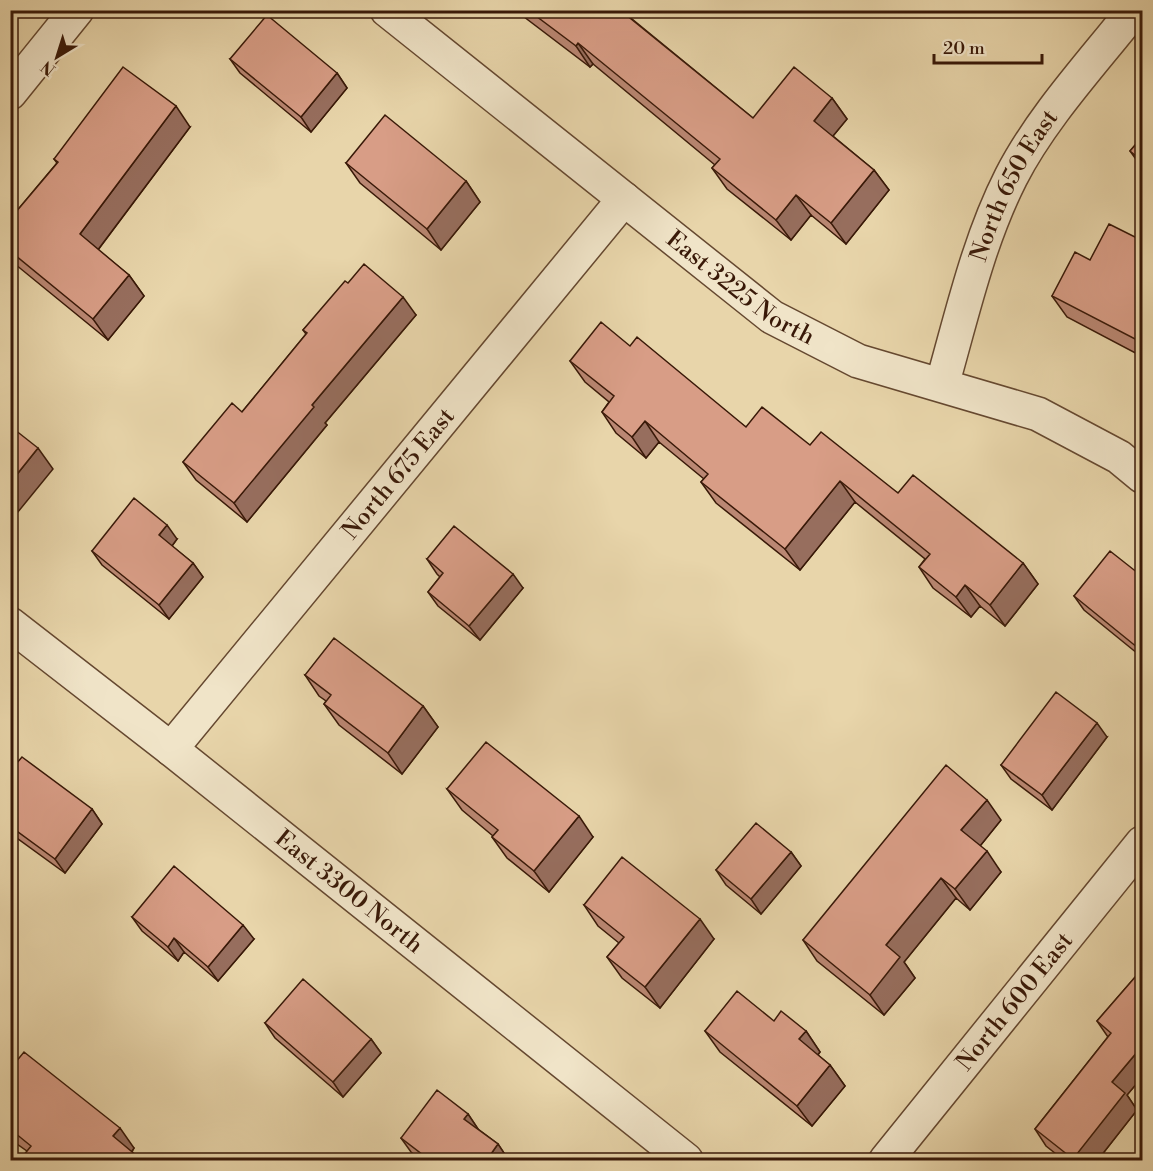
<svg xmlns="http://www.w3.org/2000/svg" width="1153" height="1171" viewBox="0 0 1153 1171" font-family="'Libre Bodoni',serif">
	<rect width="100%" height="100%" fill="#e8d5aa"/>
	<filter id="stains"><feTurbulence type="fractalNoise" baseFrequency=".00333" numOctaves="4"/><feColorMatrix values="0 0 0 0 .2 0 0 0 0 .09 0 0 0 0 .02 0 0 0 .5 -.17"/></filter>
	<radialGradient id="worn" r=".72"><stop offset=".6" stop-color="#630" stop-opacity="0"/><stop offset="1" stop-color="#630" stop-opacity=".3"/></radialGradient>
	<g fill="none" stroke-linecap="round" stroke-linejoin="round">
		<defs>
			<g id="minor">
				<path id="s1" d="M387 10 772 317 858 361 1038 414 1119 457 1142 476"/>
				<path d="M10 93 77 10"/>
				<path id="s2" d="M942 385C962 315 978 242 1011 177 1041 118 1093 62 1134 10"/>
				<path id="s3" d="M10 624 171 749 686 1160"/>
				<path id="s4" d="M171 749 624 199"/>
				<path id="s5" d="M886 1160 1142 843"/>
			</g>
		</defs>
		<use href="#minor" stroke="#654830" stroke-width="36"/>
		<use href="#minor" stroke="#f0e4c8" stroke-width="33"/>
	</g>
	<path fill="#ba8773" stroke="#391908" stroke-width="1.5" d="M515 10H621L753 118 832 98 847 119 833 136 874 170 889 190 846 244 811 215 791 240 727 189 712 168 715 165 593 64 590 67Z
		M230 59 337 73 347 88 311 132 240 73Z
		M190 127 98 250 129 275 144 296 108 340 10 260V219L57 163 54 159Z
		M1143 136V169L1130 151Z
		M346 163 466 181 480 202 441 250 360 183Z
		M1143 241V357L1067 317 1052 296 1090 260Z
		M348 283 416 315 325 423 327 425 247 522 196 480 183 462 242 412 306 334 303 330Z
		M630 346 746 427 810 445 898 493 1023 563 1038 584 1005 626 980 606 971 617 933 588 919 567 925 559 855 502 800 570 716 503 701 482 704 479 659 442 646 458 616 433 602 412 609 402 585 382 570 361Z
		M177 539 172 546 193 563 203 577 169 619 102 565 92 551Z
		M427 559 523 588 480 640 438 606 428 592 440 577 437 574Z
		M1143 577V658L1084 610 1074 596Z
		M305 675 423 706 438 727 402 774 339 725 324 704 326 701 319 696Z
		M1107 737 1052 810 1011 779 1001 765Z
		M10 771 92 809 102 824 65 873 10 833Z
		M447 789 593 837 549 892 507 858 492 837 493 836 462 810Z
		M1001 820 980 846 1001 872 970 910 956 898 904 962 915 978 884 1015 817 961 803 940Z
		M791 852 801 866 761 914 726 885 716 870Z
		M584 905 714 939 660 1008 622 978 607 957 619 943 598 926Z
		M132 917 254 939 218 981 184 952 178 961 142 931Z
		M1143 968V1076L1127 1095 1137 1110 1097 1161H1065L1046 1146 1035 1129 1108 1037 1097 1021Z
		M774 1021 806 1031 820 1052 818 1055 830 1065 845 1086 812 1126 720 1052 705 1031Z
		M265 1023 371 1039 381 1053 343 1097 275 1038Z
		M10 1069 134 1148 132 1152 27 1151 10 1139Z
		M468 1114 478 1129 498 1144 508 1159 507 1161H422L411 1152 401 1138Z"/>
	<path fill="#976e5e" stroke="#391908" stroke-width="1.5" d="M578 43 593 64 590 67 576 46Z
		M337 73 347 88 311 132 301 117Z
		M832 98 847 119 828 142 814 121Z
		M176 106 190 127 94 255 80 234Z
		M874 170 889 190 846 244 831 223Z
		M466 181 480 202 441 250 427 229Z
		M796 195 811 215 791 240 776 220Z
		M129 275 144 296 108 340 93 319Z
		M403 297 416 315 325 423 327 425 247 522 234 503 312 405Z
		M1143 329V349L1137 340Z
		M645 421 659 442 646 458 632 437Z
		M38 448 53 469 13 518 10 515V483Z
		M840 481 855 502 800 570 785 549Z
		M167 525 177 539 169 550 159 535Z
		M193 563 203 577 169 619 159 605Z
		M1023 563 1038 584 1005 626 990 605Z
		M513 574 523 588 480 640 469 626Z
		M965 585 980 606 971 617 956 597Z
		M423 706 438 727 402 774 388 753Z
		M1097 723 1107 737 1052 810 1042 795Z
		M987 800 1001 820 976 851 961 830Z
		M92 809 102 824 65 873 55 859Z
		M579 816 593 837 549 892 534 871Z
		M987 851 1001 872 970 910 955 889Z
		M791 852 801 866 761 914 751 899Z
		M941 878 956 898 904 962 915 978 884 1015 870 995 886 945Z
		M700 919 714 939 660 1008 645 987Z
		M243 925 254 939 218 981 208 967Z
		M174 938 184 952 178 961 168 947Z
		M806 1031 820 1052 813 1060 799 1039Z
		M371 1039 381 1053 343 1097 333 1082Z
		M1143 1045V1076L1127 1095 1137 1110 1097 1161H1073V1159L1112 1082Z
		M830 1065 845 1086 812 1126 797 1106Z
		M468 1114 478 1129 474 1134 464 1119Z
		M120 1128 134 1148 128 1157 113 1136Z
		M498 1144 508 1159 507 1161H486Z"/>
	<path fill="#d89d86" stroke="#391908" stroke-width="1.5" d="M528 10H620L753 118 794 67 832 98 814 121 874 170 831 223 796 195 776 220 712 168 720 159 578 43 576 46Z
		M267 15 337 73 301 117 230 59Z
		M123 67 176 106 80 234 129 275 93 319 10 251V219L58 162 54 159Z
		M385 115 466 181 427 229 346 163Z
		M1143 136V162L1130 151Z
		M1109 224 1143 241V329L1137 340 1052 296 1075 252 1090 260Z
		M364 264 403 297 312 405 314 407 234 503 183 462 232 403 242 412 307 333 303 330 345 281 348 283Z
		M601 322 630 346 637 337 746 427 762 407 810 445 821 432 898 493 913 475 1023 563 990 605 965 585 956 597 919 567 930 554 840 481 785 549 701 482 708 474 645 421 632 437 602 412 614 396 570 361Z
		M10 426 38 448 10 483Z
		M134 498 167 525 159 535 193 563 159 605 92 551Z
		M454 526 513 574 469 626 428 592 443 573 427 559Z
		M1110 551 1143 577V652L1074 596Z
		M334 638 423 706 388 753 324 704 331 695 305 675Z
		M1056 692 1097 723 1042 795 1001 765Z
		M486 742 579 816 534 871 492 837 498 830 447 789Z
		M22 757 92 809 55 859 10 826V771Z
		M946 765 987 800 961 830 987 851 955 889 941 878 886 945 900 957 870 995 803 940Z
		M756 823 791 852 751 899 716 870Z
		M622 857 700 919 645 987 607 957 624 937 584 905Z
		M174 866 243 925 208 967 174 938 168 947 132 917Z
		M1143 968V1045L1112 1082 1125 1093 1073 1159 1035 1129 1111 1033 1097 1021Z
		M303 979 371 1039 333 1082 265 1023Z
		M737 991 774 1021 781 1011 806 1031 799 1039 830 1065 797 1106 705 1031Z
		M24 1052 120 1128 113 1136 143 1161H19L31 1146 10 1129V1069Z
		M437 1090 468 1114 464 1119 498 1144 486 1161H431L401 1138Z
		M958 1156 963 1161H955Z"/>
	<g text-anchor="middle" stroke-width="4.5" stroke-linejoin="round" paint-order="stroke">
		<g font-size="24" fill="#391908" stroke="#f0e4c8">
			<text dy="8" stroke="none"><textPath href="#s2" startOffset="213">North 650 East</textPath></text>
			<text dy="8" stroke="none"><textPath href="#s1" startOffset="450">East 3225 North</textPath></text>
			<text dy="8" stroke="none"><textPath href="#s4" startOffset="357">North 675 East</textPath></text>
			<text dy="8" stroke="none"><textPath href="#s3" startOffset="432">East 3300 North</textPath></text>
			<text dy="8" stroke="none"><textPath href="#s5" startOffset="204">North 600 East</textPath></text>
		</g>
	</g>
	<rect width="1153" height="1171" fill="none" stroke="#e8d5aa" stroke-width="36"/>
	<rect x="12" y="12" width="1129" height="1147" fill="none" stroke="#391908" stroke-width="3"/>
	<rect x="18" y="18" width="1117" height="1135" fill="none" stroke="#391908" stroke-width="1.5"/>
	<g transform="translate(57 57) rotate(218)" stroke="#f0e4c8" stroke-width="4.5" paint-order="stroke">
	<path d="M0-4.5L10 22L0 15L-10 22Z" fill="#391908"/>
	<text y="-9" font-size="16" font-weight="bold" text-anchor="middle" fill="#391908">N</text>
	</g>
	<path d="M934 54v9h108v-9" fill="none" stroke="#391908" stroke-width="3"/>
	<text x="943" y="54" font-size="18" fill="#391908" stroke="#f0e4c8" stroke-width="4.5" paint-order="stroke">20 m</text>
	<rect width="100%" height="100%" filter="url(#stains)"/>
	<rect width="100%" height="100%" fill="url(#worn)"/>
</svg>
